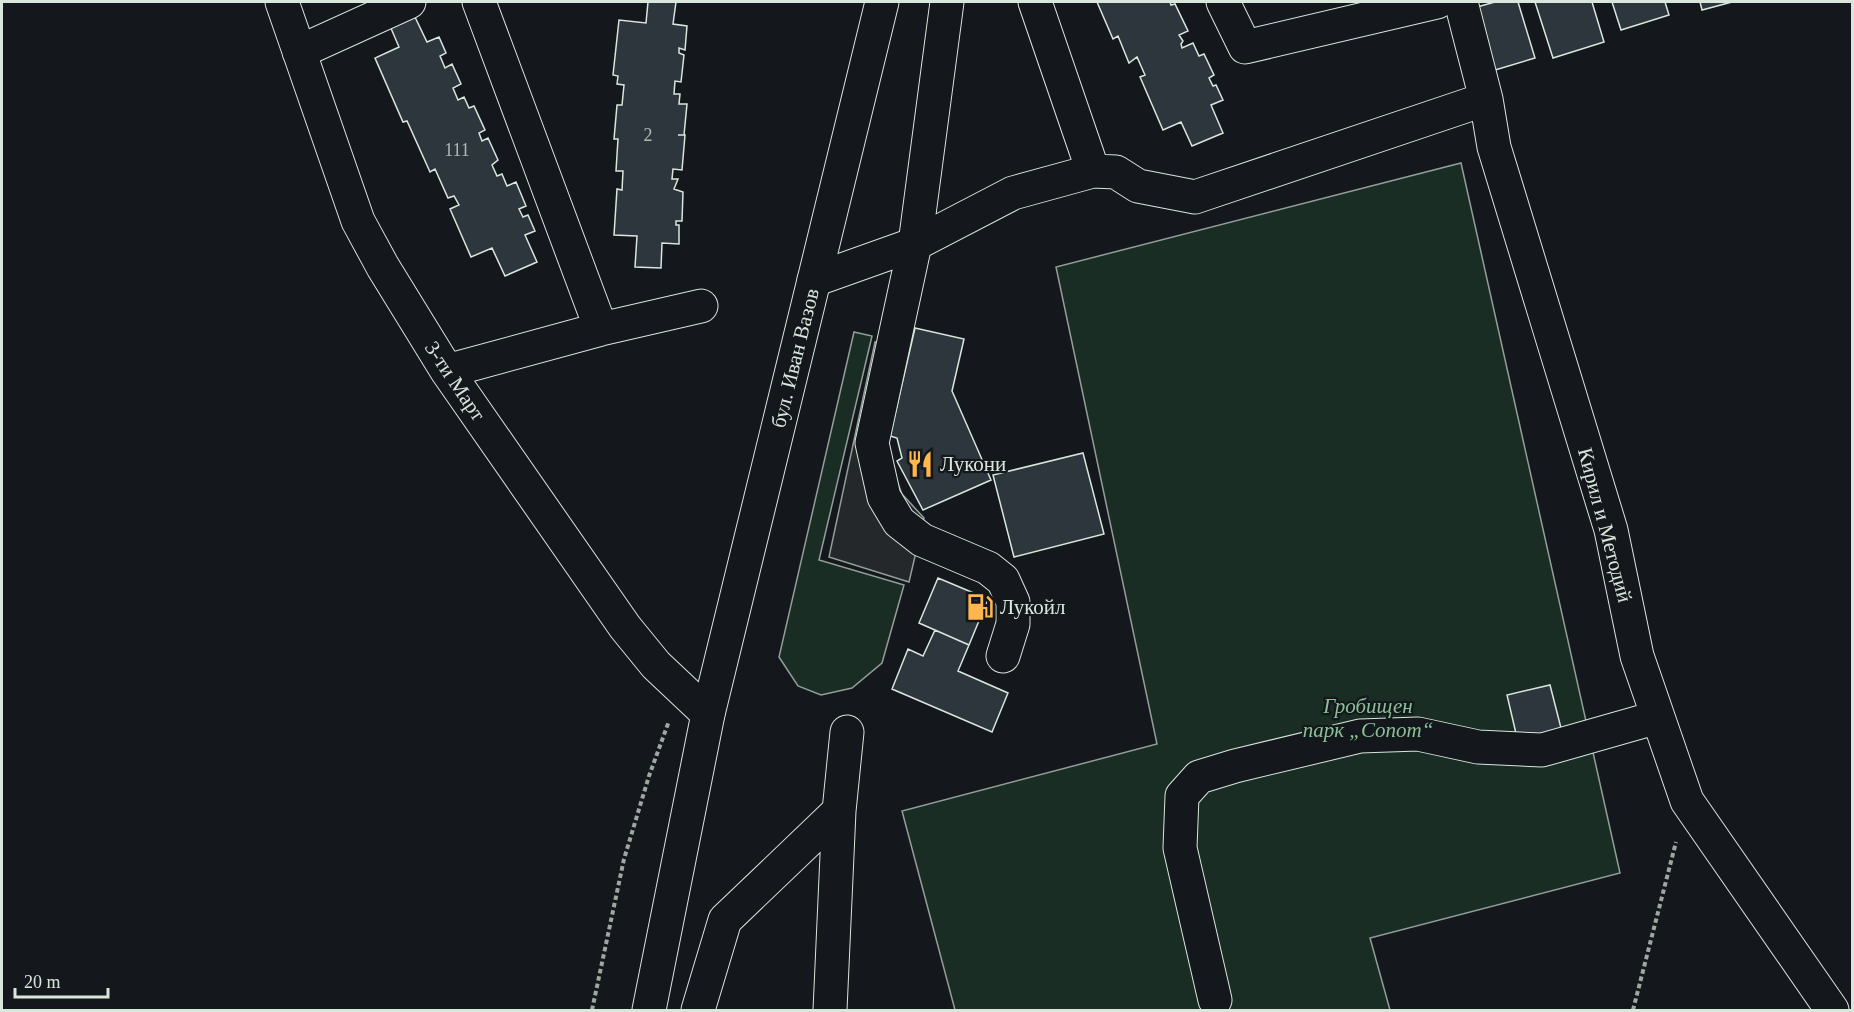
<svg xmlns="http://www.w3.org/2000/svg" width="1854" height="1012" viewBox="0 0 1854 1012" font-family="'Times New Roman',serif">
	<rect width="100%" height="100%" fill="#14181c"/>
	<path fill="#1a2d24" stroke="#939e99" stroke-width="1.5" d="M1461 163 1620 873 1370 938 1390 1010H955L902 811 1157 744 1056 267Z
		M854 332 872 336 819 560 904 585 882 663 852 688 821 695 798 686 779 657Z"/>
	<path fill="#24282b" stroke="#939e99" stroke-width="1.5" d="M875 342 894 348 883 445 902 494 924 518 909 582 829 557Z"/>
	<path fill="#2c363c" stroke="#d8e6dc" stroke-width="1.5" d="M648 2H676L673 24 687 26 685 50 679 48V53L684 55 681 82 675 81 674 94H680L679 104H687L684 135H678H685L682 170 673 169 672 179H678L674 189 683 192 682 221H676V225H679V244L662 243 661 268 635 267 637 236 614 235 617 189 622 190 623 171H616L618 139H614L617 105H622L624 85 617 84 618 76 613 75 619 20 646 23Z
		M1097 2H1170L1171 5 1175 4 1188 31 1179 35 1183 41 1181 44 1182 48 1193 43 1199 56 1204 54 1214 75 1209 78 1213 86 1216 85 1223 100 1211 105 1223 133 1192 146 1181 122 1163 130 1140 77 1145 75 1137 57 1129 63 1118 36 1113 39Z
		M1495 2H1518L1535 58 1485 73 1466 10Z
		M1535 2H1592L1604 42 1553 58Z
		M1612 2H1665L1669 15 1621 30Z
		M1700 2H1732L1702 10Z
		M414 15 427 42 439 37 446 53 440 56 445 68 452 64 461 84 453 88 458 100 464 97 469 108 474 106 485 130 479 133 482 141 488 138 498 160 492 165 497 176 502 174 507 186 516 182 526 206 519 209 523 217 528 215 535 231 525 235 537 262 505 276 492 248 471 257 450 209 459 205 454 196 448 198 435 169 430 172 407 121 403 122 375 58 399 47 390 26Z
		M915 328 964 339 952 391 991 480 923 510 897 461 902 458 897 438 890 436Z
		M1083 453 1104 534 1014 557 993 475Z
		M938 578 988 599 969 645 919 623Z
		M935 630 969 645 958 671 1008 693 992 732 892 689 908 649 923 656Z
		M1550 685 1562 732 1518 742 1507 695Z"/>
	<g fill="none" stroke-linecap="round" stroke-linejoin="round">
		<defs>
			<path id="minor" d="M282 2 358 221 383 267 447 371 625 627 656 665 708 714
				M479 2 601 329
				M947 2 915 244 872 443 884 497 899 522 922 540 988 568 1003 580 1013 602V624L1003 656
				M1035 2 1093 171
				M1223 2 1245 47 1437 2
				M1461 2 1486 99 1494 147 1611 530 1637 656 1687 801 1832 1010
				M299 52 409 2
				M814 280 915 244 1013 193 1093 171 1116 172 1138 186 1195 197 1486 99
				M447 371 601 329 701 306
				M1215 1000 1180 848 1182 796 1199 777 1235 766 1360 736 1418 734 1478 747 1542 750 1658 717
				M698 1010 725 920 839 811
				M830 1010 839 811 847 732"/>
			<path id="major" d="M649 1010 708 714 882 2"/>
		</defs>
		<use href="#minor" stroke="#d8e6dc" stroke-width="35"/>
		<use href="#major" stroke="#d8e6dc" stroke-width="35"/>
		<path stroke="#9da8a2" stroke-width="4" stroke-dasharray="4.5 3" stroke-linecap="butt" d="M592 1010 624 859 649 776 669 721
			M1633 1010 1676 842"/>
		<use href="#minor" stroke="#14181c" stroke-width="33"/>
		<use href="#major" stroke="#14181c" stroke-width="33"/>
	</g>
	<defs>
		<symbol id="restaurant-bare" viewBox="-9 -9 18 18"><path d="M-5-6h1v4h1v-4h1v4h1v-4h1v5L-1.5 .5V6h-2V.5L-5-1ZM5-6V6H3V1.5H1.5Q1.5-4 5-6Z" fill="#ffb74d" stroke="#14181c" stroke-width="2.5" paint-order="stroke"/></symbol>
		<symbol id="fuel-bare" viewBox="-9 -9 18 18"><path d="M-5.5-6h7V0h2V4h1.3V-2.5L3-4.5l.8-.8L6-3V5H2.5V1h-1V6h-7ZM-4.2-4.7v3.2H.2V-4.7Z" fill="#ffb74d" stroke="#14181c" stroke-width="2.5" paint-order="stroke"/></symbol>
	</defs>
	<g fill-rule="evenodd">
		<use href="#restaurant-bare" x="901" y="445" width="38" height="38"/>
		<use href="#fuel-bare" x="961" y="588" width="38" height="38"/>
	</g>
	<g text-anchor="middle" stroke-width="4.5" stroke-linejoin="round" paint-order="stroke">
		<g font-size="18" fill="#adbab4">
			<text x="648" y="141">2</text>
			<text x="457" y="156">111</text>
		</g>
		<g font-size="21" fill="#d8e6dc" stroke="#14181c">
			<text transform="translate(795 358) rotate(-76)" y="7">бул. Иван Вазов</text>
			<text transform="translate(455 381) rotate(56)" y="7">3-ти Март</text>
			<text transform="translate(1605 525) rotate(75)" y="7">Кирил и Методий</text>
		</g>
		<g font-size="21" fill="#d8e6dc" stroke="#14181c" text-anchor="start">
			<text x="940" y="471">Лукони</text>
			<text x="1000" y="614">Лукойл</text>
		</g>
		<g font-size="21" font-style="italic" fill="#8ac095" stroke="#14181c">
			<text x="1368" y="713">Гробищен<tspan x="1368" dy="24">парк „Сопот“</tspan></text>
		</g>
	</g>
	<rect width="1854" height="1012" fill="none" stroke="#d8e6dc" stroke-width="6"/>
	<path d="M15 988v9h93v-9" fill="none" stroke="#d8e6dc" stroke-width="3"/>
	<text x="24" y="988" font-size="18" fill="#d8e6dc" stroke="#14181c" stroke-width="4.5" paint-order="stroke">20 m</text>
</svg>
